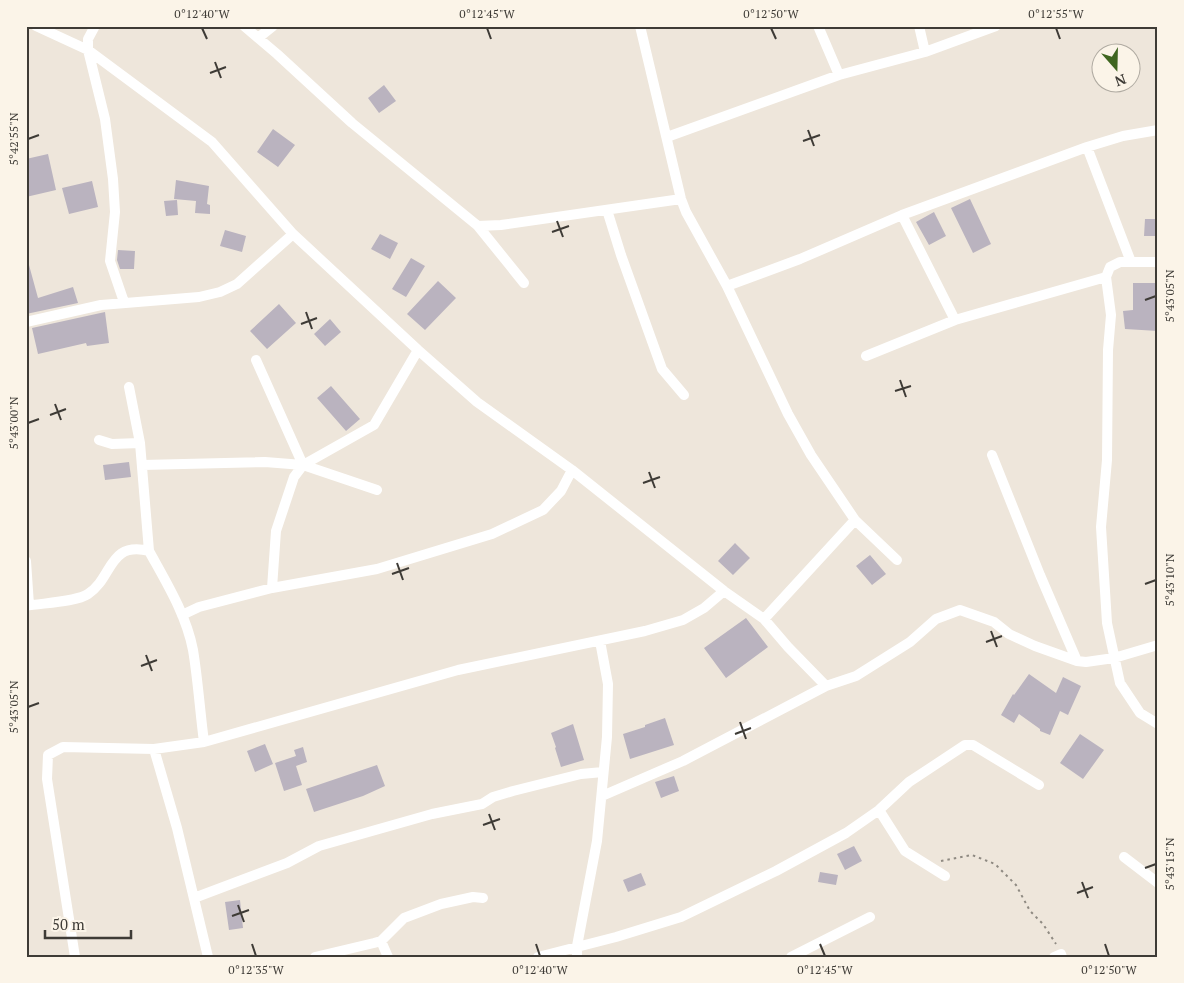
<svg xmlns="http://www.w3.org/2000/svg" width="1184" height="983" viewBox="0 0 1184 983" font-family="'PT Serif',serif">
	<rect width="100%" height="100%" fill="#eee6db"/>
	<path fill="#bab3bf" d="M384 85 396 101 379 113 368 98Z
		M273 129 295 145 278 167 257 152Z
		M48 154 56 190 26 197V159Z
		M176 180 209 186 207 204 210 205V214L195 213 196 201 174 199Z
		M92 181 98 207 69 214 62 188Z
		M970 199 991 244 973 253 951 208Z
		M177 200 178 215 166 216 164 201Z
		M934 212 946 236 929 245 916 222Z
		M1145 219H1158V236H1144Z
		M225 230 246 236 242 252 220 246Z
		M380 234 398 243 390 259 371 249Z
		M118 250 135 251 134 269H120L117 260Z
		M411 258 425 266 406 297 392 289Z
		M29 265 38 298 73 287 78 303 26 314V266Z
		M438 281 456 298 425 330 407 314Z
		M1133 283H1158V331L1125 329 1123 311 1133 310Z
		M279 304 296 323 267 349 250 331Z
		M105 312 109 343 87 346 86 343 38 354 32 328Z
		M330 319 341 332 325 346 314 334Z
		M331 386 360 419 346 431 317 398Z
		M129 462 131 477 105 480 103 465Z
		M735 543 750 558 733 575 718 561Z
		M870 555 886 574 872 585 856 566Z
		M746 618 768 647 726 678 704 648Z
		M1029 674 1056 693 1063 677 1081 686 1068 715 1060 711 1050 735 1040 731V729L1019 714 1014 723 1001 715 1013 694 1014 695Z
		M665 718 674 745 630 759 623 734 645 727V725Z
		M573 724 584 760 561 767 555 748 556 747 551 733Z
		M1080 734 1104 750 1083 779 1060 763Z
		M265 744 273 764 255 772 247 751Z
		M303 747 307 762 296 766 302 785 284 791 275 763 296 756 294 750Z
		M377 765 385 786 363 796 314 812 306 789Z
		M674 776 679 791 661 798 655 782Z
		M854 846 862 861 845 870 837 854Z
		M820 872 838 875 836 885 818 882Z
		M641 873 646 885 628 892 623 880Z
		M240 900 243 928 229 930 225 902Z"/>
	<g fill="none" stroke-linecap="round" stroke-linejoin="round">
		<path stroke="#8f8a82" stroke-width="2" stroke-dasharray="2.5 4" stroke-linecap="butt" d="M941 861 972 855 995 864 1016 885 1030 911 1043 924 1056 944"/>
		<path stroke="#fff" stroke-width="10" d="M36 26 88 50 212 142 293 234 418 350 477 402 572 470 724 591 764 619 788 647 826 686
			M95 26 88 39V50L105 119 113 179 115 212 110 261 124 302
			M244 26 277 54 352 123 478 226 524 283
			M640 26 681 199 686 212 727 286 788 414 811 455 855 520 897 560
			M818 26 839 75
			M919 26 925 52
			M258 38 273 26
			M667 137 839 75 925 52 996 26
			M1087 147 1131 262
			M607 210 621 255 662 369 684 395
			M902 215 955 320
			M478 226 501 225 681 199
			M1158 262H1120L1110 267 1106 277 1111 315 1108 350 1107 460 1101 527 1107 623 1120 683 1140 713 1158 724
			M727 286 800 259 902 215 1087 147 1123 136 1158 130
			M26 322 101 305 199 297 220 292 237 284 293 234
			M866 356 955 320 1106 277
			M256 360 303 465
			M129 387 140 443 149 551
			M99 440 112 444 140 443
			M992 455 1040 575 1077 661
			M142 465 265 462 303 465 377 490
			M26 561 29 605
			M272 588 276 531 294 477 303 465 374 425 418 350
			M26 606C42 603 76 602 88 594 113 578 108 541 149 551 166 582 186 614 193 650 198 680 200 712 204 742
			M182 615 199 607 272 588 377 569 492 534 543 510 561 491 572 470
			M764 619 855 520
			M154 749 177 828 208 957
			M602 796 683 761 826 686 856 676 910 642 936 619 960 610 994 622 1009 634 1035 646 1077 661 1086 662 1114 658 1158 645
			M879 810 905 851 945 876
			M1124 857 1158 883
			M194 898 287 863 319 846 432 814 482 804 493 797 513 791 581 774 603 772
			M381 941 388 957
			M75 957 47 779 48 755 63 747 154 749 204 742 458 670 645 631 683 620 704 608 724 591
			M315 957 374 943 381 941 404 918 441 904 473 897 483 898
			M538 957 616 937 681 917 776 871 846 833 879 810 909 782 965 745H973L1039 785
			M577 957V946L597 841 607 737 608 684 600 641
			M791 957 870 917
			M1054 957 1061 954 1062 957"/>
	</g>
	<path fill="none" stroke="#3e3b36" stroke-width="2" d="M202 28 207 39M487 28 491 39M771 28 776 39M1056 28 1060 39M215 62 221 78M210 73 226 67M808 130 814 146M28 139 39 135M803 141 820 135M557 221 563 237M552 232 569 226M1145 300 1156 296M306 312 312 329M301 324 317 318M900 380 906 397M895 391 911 386M55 404 61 420M50 415 66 409M28 423 39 419M649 472 655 488M643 483 660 477M397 563 403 580M392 574 409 568M1145 584 1156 580M991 631 997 647M986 642 1002 636M146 655 152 671M141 666 157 660M28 707 39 703M740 722 746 739M735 734 751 728M489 814 495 830M483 825 500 819M1145 868 1156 864M1082 882 1088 898M1077 893 1093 887M238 905 244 922M232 916 249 910M252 944 256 956M536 944 540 956M820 944 825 956M1105 944 1109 956"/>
	<rect width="1184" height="983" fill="none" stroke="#fbf4e8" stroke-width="55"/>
	<g transform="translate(1116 68) rotate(160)"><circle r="24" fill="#fbf4e8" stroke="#afaaa1"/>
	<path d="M0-4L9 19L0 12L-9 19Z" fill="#3f6620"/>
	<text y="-8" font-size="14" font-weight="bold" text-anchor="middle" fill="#3e3b36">N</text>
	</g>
	<path d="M45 930v8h86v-8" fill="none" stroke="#3e3b36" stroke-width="2.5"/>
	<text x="52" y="930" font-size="15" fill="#3e3b36" stroke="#fbf4e8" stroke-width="4" paint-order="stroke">50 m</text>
	<rect x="28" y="28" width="1128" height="928" fill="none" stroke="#3e3b36" stroke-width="2"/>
	<g font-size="12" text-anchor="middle" fill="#3e3b36">
		<text x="202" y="18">0°12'40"W</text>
		<text x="487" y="18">0°12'45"W</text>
		<text x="771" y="18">0°12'50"W</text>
		<text x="1056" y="18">0°12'55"W</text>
		<text transform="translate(14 139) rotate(-90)" y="4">5°42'55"N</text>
		<text transform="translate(1170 296) rotate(-90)" y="4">5°43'05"N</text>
		<text transform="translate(14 423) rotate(-90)" y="4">5°43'00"N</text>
		<text transform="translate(1170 580) rotate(-90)" y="4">5°43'10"N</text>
		<text transform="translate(14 707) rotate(-90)" y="4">5°43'05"N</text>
		<text transform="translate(1170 864) rotate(-90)" y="4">5°43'15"N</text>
		<text x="256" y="974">0°12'35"W</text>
		<text x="540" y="974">0°12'40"W</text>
		<text x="825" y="974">0°12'45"W</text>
		<text x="1109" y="974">0°12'50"W</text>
	</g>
</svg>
